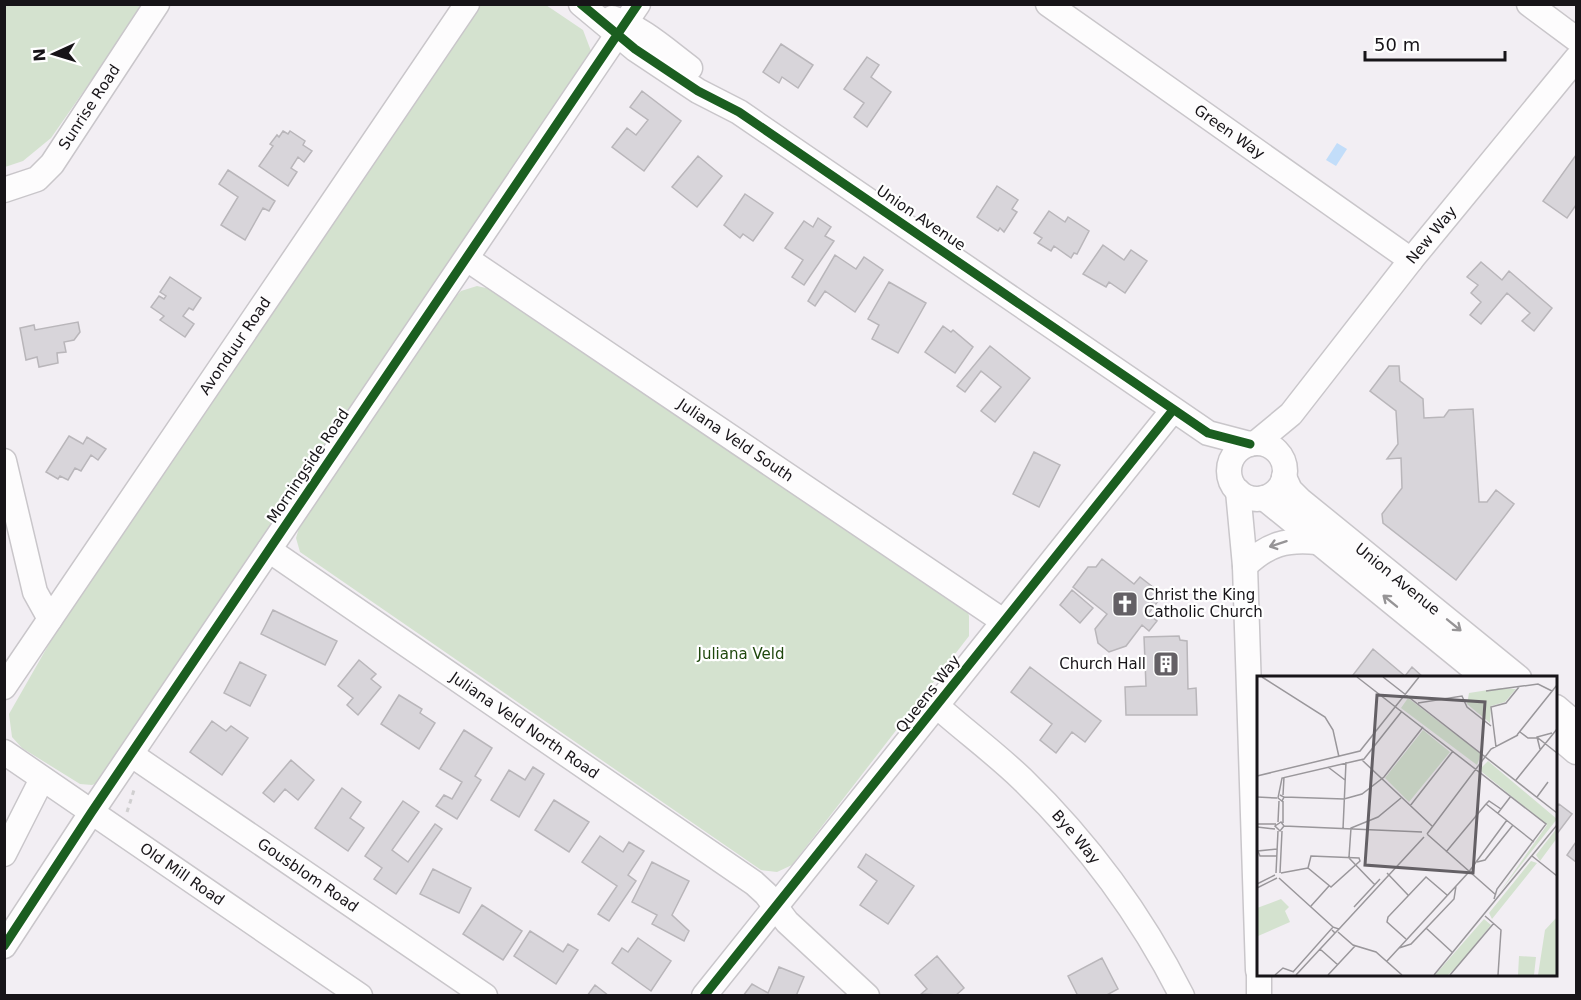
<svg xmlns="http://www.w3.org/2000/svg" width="1581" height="1000" viewBox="0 0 1581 1000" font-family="'DejaVu Sans',sans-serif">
	<rect width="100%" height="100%" fill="#f2eef3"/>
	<path fill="#d4e2cf" d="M5 5H144L51 138 23 161 5 167Z
		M479 5H546L583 30 591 51 587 65 100 782 92 785 80 784 22 748 12 737 9 714 81 588Z
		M477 286 495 290 965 602 969 616V636L792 865 777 872 761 870 300 552 296 538 301 521 449 304 461 291Z"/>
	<path fill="#c2ddf9" d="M1337 143 1347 149 1336 166 1326 160Z"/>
	<path fill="#d8d5da" stroke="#b9b6ba" stroke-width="1.5" d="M781 44 813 65 798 88 782 77 779 83 763 72Z
		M867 57 879 65 871 77 891 92 867 127 854 117 864 103 844 89Z
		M642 91 681 121 644 171 612 147 627 128 636 135 648 120 630 107Z
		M283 131 288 134 290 131 305 141 303 145 312 151 304 162 298 157 291 168 297 172 288 186 259 166 273 146 270 144 277 135 279 137Z
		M1576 155V205L1567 218 1543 201Z
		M698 156 722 176 697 207 672 187Z
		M228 170 275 201 269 211 263 208 245 240 221 225 238 197 219 184Z
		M997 186 1018 200 1012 209 1017 212 1004 232 1000 228 998 231 977 217Z
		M745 194 773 213 753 241 743 234 740 238 724 225Z
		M1049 211 1065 222 1068 217 1089 231 1077 254 1074 253 1071 258 1054 246 1051 251 1038 243 1042 238 1034 233Z
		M818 218 831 227 825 236 834 241 804 285 792 277 803 260 785 248 804 221 813 227Z
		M1103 245 1124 260 1131 250 1147 261 1125 293 1109 282 1106 287 1083 274Z
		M835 255 856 269 864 257 883 270 855 312 825 291 815 306 808 301Z
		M1481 262 1502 280 1509 271 1552 308 1534 331 1522 321 1530 313 1507 293 1481 324 1470 315 1481 302 1471 293 1478 285 1467 277Z
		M170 277 201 298 193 310 189 308 183 316 194 324 185 337 160 320 164 316 151 307 159 296 164 299 166 296 160 292Z
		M889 282 926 303 898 353 872 339 879 325 868 319Z
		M78 322 80 332 74 340 64 342 66 352 57 353 58 363 39 367 37 357 26 360 20 328 34 325 35 330Z
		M943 326 951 332 953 330 973 347 955 373 925 352Z
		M990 346 1030 378 995 422 981 411 1001 387 981 371 965 392 957 386Z
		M1389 366H1399L1400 381 1423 399 1424 418 1444 417 1449 410 1473 409 1479 502H1487L1496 490 1514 504 1456 580 1383 523 1382 514 1402 488 1401 458 1387 459 1398 444 1396 411 1370 391Z
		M69 436 83 444 87 437 106 449 98 460 91 455 81 471 75 468 68 480 60 476 58 479 46 472Z
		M1034 452 1060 465 1039 507 1013 494Z
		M1102 559 1134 584 1140 577 1163 595 1148 614 1157 621 1149 631 1142 625 1126 646 1109 652 1098 643 1095 629 1107 614 1073 587 1088 567H1096Z
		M1072 590 1093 608 1080 623 1060 605Z
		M273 610 337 641 325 665 261 634Z
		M1179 636 1180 640 1187 641 1188 689 1196 688 1197 715H1126L1125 687 1146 686 1144 637Z
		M1373 649 1405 676 1412 667 1424 678H1357L1353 675Z
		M359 660 376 674 371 679 381 687 358 715 347 705 353 698 338 686Z
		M240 662 266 675 250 706 224 693Z
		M1030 667 1101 721 1085 742 1072 732 1056 753 1040 740 1052 724 1011 692Z
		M399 695 422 709 420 713 435 723 419 749 381 724Z
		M212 721 226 731 231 726 248 738 222 775 190 752Z
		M464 730 492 748 475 776 481 780 457 819 436 806 444 795 452 799 462 782 440 769Z
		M291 760 314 780 298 800 285 789 274 802 263 793Z
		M533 767 544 774 519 817 491 800 509 770 525 780Z
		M342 788 361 802 350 818 364 828 348 851 315 828Z
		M554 800 589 822 569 852 535 830Z
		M403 801 419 812 392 850 408 862 435 824 442 829 396 894 374 879 382 868 365 856Z
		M1559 804 1572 814 1556 835V808Z
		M600 836 623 852 629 842 644 851 628 875 636 881 609 921 598 914 617 886 582 862Z
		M1576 842V862L1567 855Z
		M866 854 914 886 888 924 860 905 877 881 858 867Z
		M652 862 689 881 672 915 689 931 684 941 652 924 657 915 632 902Z
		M433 869 471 888 459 913 420 894Z
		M482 905 522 931 503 960 463 934Z
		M530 931 563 952 568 944 578 950 556 984 514 956Z
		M638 938 671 961 651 991 612 963 622 948 628 952Z
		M937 956 964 988 955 996 921 994 927 989 915 975Z
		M1102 958 1118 989 1105 996H1078L1068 976Z
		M779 967 804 977 796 996H743L752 984 768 993Z
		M595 985 609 996H587Z"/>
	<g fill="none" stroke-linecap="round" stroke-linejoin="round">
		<defs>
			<g id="minor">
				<path d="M581 4 635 49 698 91 739 112 1208 433 1250 444"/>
				<path id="s1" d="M1048 4 1411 260"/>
				<path d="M1529 4 1576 39"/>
				<path d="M612 18C641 27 666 50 690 68"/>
				<path id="s2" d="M4 190 37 179 52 164 157 4"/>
				<path id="s3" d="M467 259 1003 621"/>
				<path id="s4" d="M1256 443 1291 414 1411 260 1576 59"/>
				<circle cx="1257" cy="471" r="28"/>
				<path d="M4 461 35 592 50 619"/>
				<path id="s5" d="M1284 477 1290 490 1300 500 1519 678"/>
				<path d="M1238 491 1245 566 1258 970"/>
				<path d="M1264 498 1485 678"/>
				<path id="s6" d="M269 550 754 883 766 894 787 922 867 996"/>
				<path d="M1245 566C1268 544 1286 539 1317 542"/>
				<path id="s7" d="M4 687 467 4"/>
				<path id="s8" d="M938 707C965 731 995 753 1022 779 1087 842 1141 915 1182 996"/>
				<path d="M1556 707 1576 724"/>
				<path d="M1556 735 1576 752"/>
				<path id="s9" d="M4 752 360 996"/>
				<path id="s10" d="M132 755 485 996"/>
				<path d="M4 854 42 779"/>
				<path d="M4 946 91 813 638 4"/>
				<path d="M1259 974V996"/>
				<path d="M704 996 1173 410"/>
			</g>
		</defs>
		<use href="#minor" stroke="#c9c6ca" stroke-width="27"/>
		<path stroke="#d0cfd0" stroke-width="3" stroke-dasharray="4.5 4.5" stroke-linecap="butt" d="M127 812 134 790"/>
		<use href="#minor" stroke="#fdfcfd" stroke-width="24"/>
		<defs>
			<path id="cycleway" d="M581 4 635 49 698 91 739 112 1208 433 1250 444
				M4 946 91 813 638 4
				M704 996 1173 410"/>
		</defs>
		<use href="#cycleway" stroke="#fff" stroke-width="13"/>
		<use href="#cycleway" stroke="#1b5e20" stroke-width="9"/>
	</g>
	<defs><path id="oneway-shaft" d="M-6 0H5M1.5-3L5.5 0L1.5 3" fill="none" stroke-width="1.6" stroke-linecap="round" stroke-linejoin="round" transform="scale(1.5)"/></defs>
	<g stroke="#969496">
		<use href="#oneway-shaft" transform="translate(1278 544) rotate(162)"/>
		<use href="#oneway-shaft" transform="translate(1390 601) rotate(-141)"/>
		<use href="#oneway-shaft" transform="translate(1454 625) rotate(39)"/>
	</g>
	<defs>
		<symbol id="church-square" viewBox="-11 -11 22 22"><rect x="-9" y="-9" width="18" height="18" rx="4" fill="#646065" stroke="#fff"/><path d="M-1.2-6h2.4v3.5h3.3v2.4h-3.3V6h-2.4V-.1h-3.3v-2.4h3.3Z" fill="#fff"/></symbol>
		<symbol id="building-square" viewBox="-11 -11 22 22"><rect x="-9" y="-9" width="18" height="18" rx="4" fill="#646065" stroke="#fff"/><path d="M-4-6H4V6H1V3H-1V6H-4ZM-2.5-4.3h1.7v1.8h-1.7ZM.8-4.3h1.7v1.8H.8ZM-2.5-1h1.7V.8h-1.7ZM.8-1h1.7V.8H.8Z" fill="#fff"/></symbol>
	</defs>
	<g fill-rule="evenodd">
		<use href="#church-square" x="1110" y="589" width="30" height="30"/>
		<use href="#building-square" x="1151" y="649" width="30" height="30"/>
	</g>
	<g text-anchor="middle" stroke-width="4.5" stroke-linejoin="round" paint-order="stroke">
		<g font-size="15" fill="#171418" stroke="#fff">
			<text dy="5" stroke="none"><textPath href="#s2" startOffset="124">Sunrise Road</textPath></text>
			<text dy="5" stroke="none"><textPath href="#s1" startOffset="222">Green Way</textPath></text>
			<text transform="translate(921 218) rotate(34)" y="5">Union Avenue</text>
			<text dy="5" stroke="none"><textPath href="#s4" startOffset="273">New Way</textPath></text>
			<text dy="5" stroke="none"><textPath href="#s7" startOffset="412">Avonduur Road</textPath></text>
			<text dy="5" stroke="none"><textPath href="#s3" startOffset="324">Juliana Veld South</textPath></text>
			<text transform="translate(308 466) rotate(-56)" y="5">Morningside Road</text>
			<text dy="5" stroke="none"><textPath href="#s5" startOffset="154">Union Avenue</textPath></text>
			<text transform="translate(928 694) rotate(-52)" y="5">Queens Way</text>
			<text dy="5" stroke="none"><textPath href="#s6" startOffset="310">Juliana Veld North Road</textPath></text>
			<text dy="5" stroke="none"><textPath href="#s8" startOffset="190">Bye Way</textPath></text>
			<text dy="5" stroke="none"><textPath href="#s9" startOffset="216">Old Mill Road</textPath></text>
			<text dy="5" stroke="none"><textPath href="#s10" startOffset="213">Gousblom Road</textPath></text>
		</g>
		<g font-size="15" fill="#171418" stroke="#fff" text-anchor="start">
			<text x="1144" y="600">Christ the King<tspan x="1144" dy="17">Catholic Church</tspan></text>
			<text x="1146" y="669" text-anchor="end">Church Hall</text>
		</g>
		<g font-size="15" fill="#1f480d" stroke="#fff">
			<text x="741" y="659">Juliana Veld</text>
		</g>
	</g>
	<g transform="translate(1257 676)">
		<rect width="300" height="300" fill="#f2eef3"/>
		<path d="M244 12 259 13 248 26 234 30 233 47 210 28 212 17ZM151 22 224 78 220 89 144 32ZM166 54 193 76 152 126 128 102ZM231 85 300 143 242 217 290 149 225 96 224 92ZM300 152V162L283 185 279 179ZM274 185 280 187 235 243 232 237ZM24 223 32 231 28 235 33 246 1 260 0 232ZM300 241V299H281L288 254ZM227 243 234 249 202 289 191 299H178ZM262 280 279 281 277 299H261Z" fill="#d4e2cf"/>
		<path fill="none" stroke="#9a979b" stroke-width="1.5" d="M5 1 68 41 76 54 82 81M100 1 289 148 240 213 237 223M126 1 300 137M229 15 281 8 295 15M161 27 205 20 210 31 234 50M263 56 271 62H281L300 77M260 59 300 9M239 71 234 31 249 27 262 11M283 73 280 61 295 57M105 84 175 150M71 91 88 104M0 100 103 75 162 1M259 104 300 53M23 119 27 121 25 125 21 122 25 102 107 83 145 35M26 119 27 101M0 121 20 122M27 121 87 123 105 118 127 101 166 51M280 121 291 106M229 128 232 125 244 133M153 130 196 75M241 137 254 120M21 146 22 125M26 147V125M0 148H19M27 150 23 155 18 150 24 146 27 150 165 156M0 151 18 153M86 153 89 86M170 158 234 73 261 59M170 158 239 219M189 176 229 128 277 166M20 180H3L1 175 20 173M54 180 102 182 103 185 74 211 51 192ZM275 180 300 200M92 181 94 152 121 141 144 122M92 182 118 209M220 186 228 184 256 149M19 197 21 155M23 197 25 155M24 197 51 192M130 197 151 219M22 202 76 251M0 208 18 199M0 212 20 202M54 230 72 210M97 231 123 203M228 240 244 254 241 299M169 252 195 276M82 253 167 161M81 256 96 269 119 276 145 299M149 263 130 246 131 241 169 201 190 219M142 272 154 268 197 223 199 210M63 273 81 289M130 285 211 197 250 144M36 296 76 251 82 253 78 257 75 254M18 299 26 292 37 296M39 299 78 257M71 299 98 270M177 299 300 149M193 299 237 247"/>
		<path fill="#646065" fill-opacity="0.15" stroke="#646065" stroke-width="3" d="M120 19 228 26 216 197 108 189Z"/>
		<rect width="300" height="300" fill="none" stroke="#171418" stroke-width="3"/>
	</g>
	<rect width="1581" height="1000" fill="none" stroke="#171418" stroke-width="12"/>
	<g transform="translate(54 54) rotate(266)" stroke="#ffffff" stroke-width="4.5" paint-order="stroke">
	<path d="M0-4.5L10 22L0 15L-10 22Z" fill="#171418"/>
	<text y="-9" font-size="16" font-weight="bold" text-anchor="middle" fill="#171418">N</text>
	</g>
	<path d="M1365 51v9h140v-9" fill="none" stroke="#171418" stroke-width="3"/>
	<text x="1374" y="51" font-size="18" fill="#171418" stroke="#ffffff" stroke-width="4.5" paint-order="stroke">50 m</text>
</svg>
